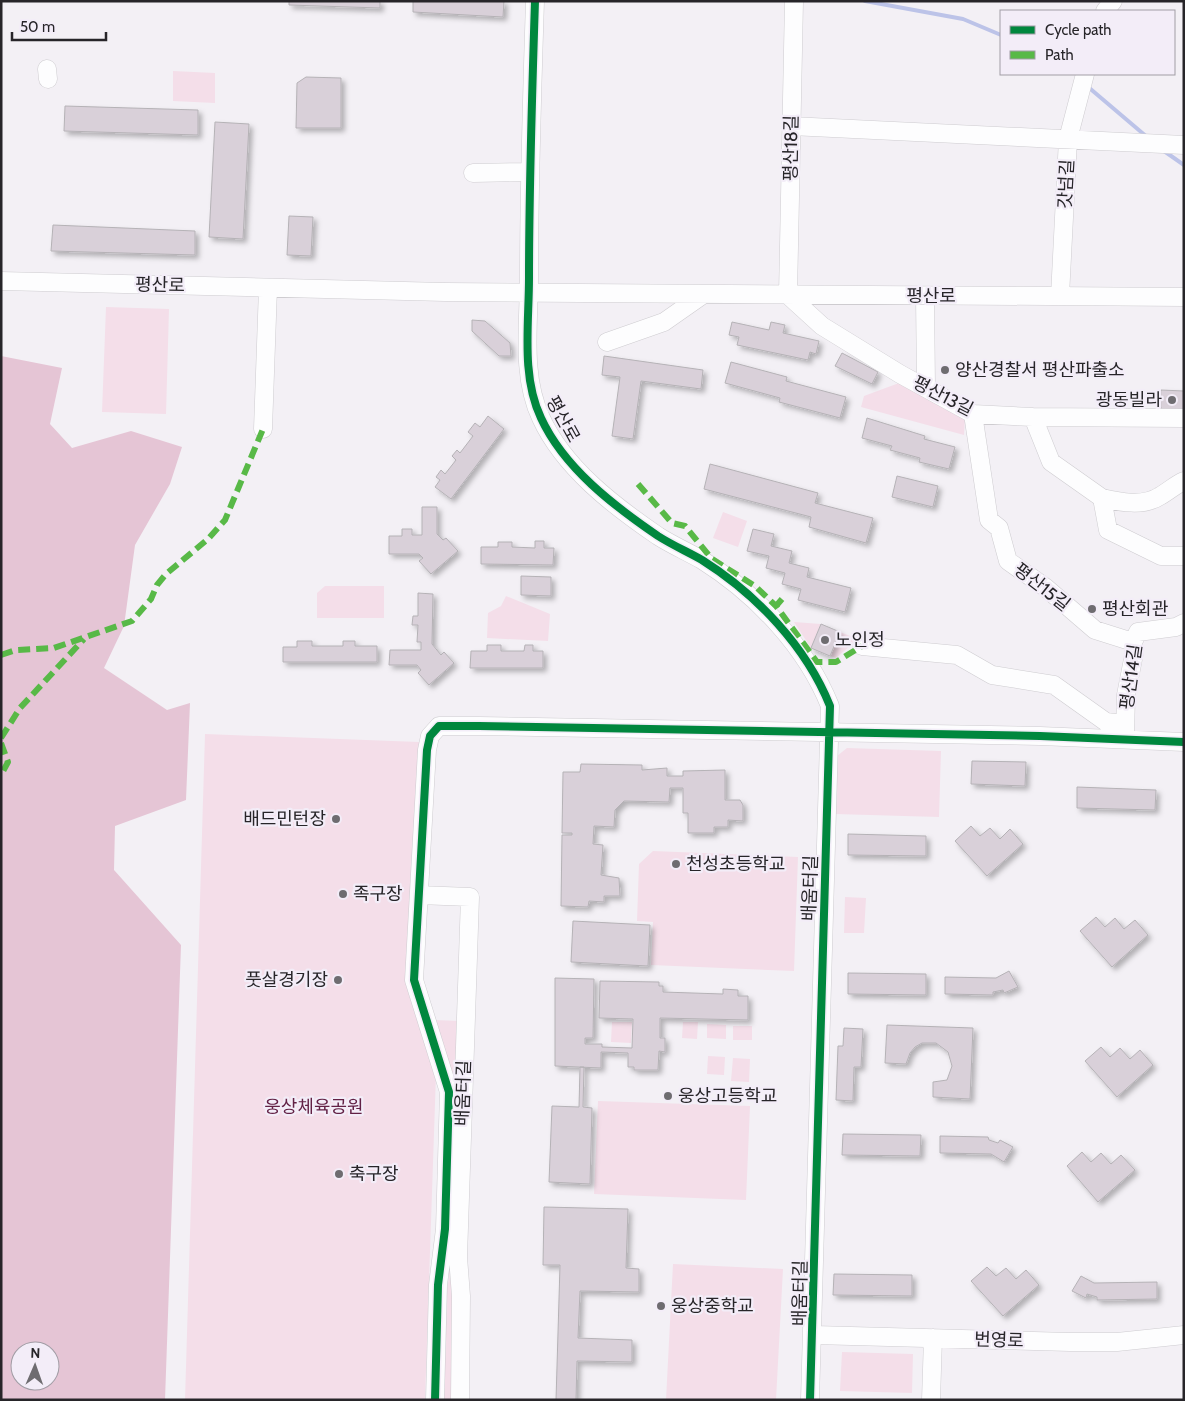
<svg xmlns="http://www.w3.org/2000/svg" width="1185" height="1401" viewBox="0 0 1185 1401" font-family="Cabin,'Noto Sans KR',sans-serif">
	<defs>
		<filter id="shadow"><feDropShadow dx="3.5" dy="3.5" stdDeviation="2.5" flood-color="#0004"/></filter>
	</defs>
	<rect width="100%" height="100%" fill="#f3f0f5"/>
	<path fill="#f4dee9" d="M173 71 215 73V103L173 101Z
		M106 307 169 309 166 414 102 412Z
		M899 383 965 418 964 435 861 407 864 396Z
		M723 512 747 521 738 547 713 538Z
		M325 586H384V618H317V593Z
		M506 596 550 614 548 641 487 638 488 613 501 606Z
		M794 622 821 624 811 648Z
		M840 632 858 639 836 658 830 656Z
		M205 734 419 742 407 981 436 1074 425 1400H185Z
		M847 748 941 751 939 817 835 814 837 756Z
		M653 851 798 857 794 971 651 965 653 922 637 921 639 864Z
		M845 897 866 898 864 933H844Z
		M434 1020 460 1021 456 1076 452 1075Z
		M612 1022H632L631 1043 611 1042Z
		M683 1022H698L697 1039 682 1038Z
		M707 1024 726 1025V1039L707 1038Z
		M733 1026H752V1040H733Z
		M708 1056 725 1057 724 1075 707 1074Z
		M733 1058 750 1059 749 1082 731 1081Z
		M598 1101 750 1106 746 1200 594 1194Z
		M452 1120 456 1400H440L443 1306 449 1278Z
		M673 1264 783 1269 776 1400H666Z
		M842 1352 913 1354 912 1393 840 1391Z"/>
	<path fill="#e5c5d5" fill-rule="evenodd" d="M1 356 62 368 50 424 72 448 131 431 182 447 170 484 135 545 124 626 104 668 167 710 190 703 186 800 115 826 114 870 181 945 165 1400H1ZM20 1351H50V1381H20Z"/>
	<g fill="none" stroke-linecap="round" stroke-linejoin="round">
		<path stroke="#bcc3e8" stroke-width="4" d="M865 1 963 19 1001 35
			M1087 86 1147 137
			M1164 151 1184 165"/>
	</g>
	<path fill="#d9d0d9" stroke="#b5b2b6" filter="url(#shadow)" d="M289 1H380V8L289 5Z
		M413 1H504L503 17 413 12Z
		M306 77 341 78V128H296L297 83Z
		M65 106 198 110V135L64 131Z
		M215 122 249 124 243 239 209 237Z
		M289 216 313 217 311 256 287 255Z
		M53 225 195 231V255L51 251Z
		M472 320 485 321 510 343 511 356H499L472 331Z
		M732 322 769 330 771 322 785 325 783 333 819 341 816 354 810 352 808 360 737 345 739 337 729 335Z
		M842 353 878 372 872 384 835 366Z
		M604 356 703 370 701 389 641 381 633 439 612 436 620 377 602 375Z
		M731 362 787 377 786 381 846 397 840 418 779 402 780 398 725 383Z
		M1161 390 1184 391V411L1161 410Z
		M488 416 504 429 451 499 435 487 440 480 436 477 441 470 445 474 456 460 452 456 457 450 460 453 473 436 468 432 475 423 480 427Z
		M867 418 925 436 924 439 955 447 949 469 919 462 920 458 890 450 892 446 862 438Z
		M710 464 818 493 815 503 873 518 866 543 809 527 811 517 704 489Z
		M897 476 938 486 933 507 892 497Z
		M422 507H437V534L443 540 446 538 458 551 431 574 419 561 423 558 419 554H389V536H402V529H412V535H422Z
		M753 529 774 534 771 546 792 551 789 563 809 568 807 577 851 588 845 612 798 600 801 589 782 584 785 573 766 568 769 556 747 551Z
		M535 541H544V548H554L553 565 481 564V547H498V542H512V547L535 548Z
		M521 576 551 577V596L521 595Z
		M418 593 433 594 432 644 441 655 444 652 454 663 429 685 418 673 421 670 417 665H389L390 650H421V642H417L418 625H412L413 616H418Z
		M821 624 840 632 830 656 811 648Z
		M297 641H312V646H343V641H355V646H377V662H283V647H297Z
		M487 645H501V651H524L525 645H533V651H543V668H470L471 651H487Z
		M972 761 1026 762 1025 786 971 784Z
		M581 764 642 765V770L667 768V776H683V771L725 770V800H740L743 805V821L728 820V827H714V833H688V813H683V788H670L669 802 624 801 615 810 614 827 594 826 593 844 603 845 601 875 619 878 620 896H604V902L589 901 588 907 561 906 562 835H572V833H562L563 772H580Z
		M1077 787 1156 790 1155 810 1077 808Z
		M971 826 980 836 990 828 1000 839 1010 829 1023 844 987 876 955 841Z
		M848 834 926 836V856L848 855Z
		M1096 917 1105 927 1115 918 1124 929 1135 920 1148 935 1112 967 1080 931Z
		M573 921 650 925 648 966 571 962Z
		M1009 971 1018 987 1004 993 1003 990 993 992V995L945 994V977L996 978Z
		M848 973 926 974V995L848 994Z
		M555 978 594 979 593 1038H585V1044H602V1047L632 1048 633 1019 599 1018 600 981 659 982V986H663V992L723 994V989L738 990V996H748V1020L660 1018V1038H665V1052L659 1051 658 1070H634V1067H628V1053L601 1052V1068L555 1066Z
		M887 1025 973 1028 970 1099 933 1097V1082L947 1080 952 1066 948 1052 936 1043H922L915 1047 910 1053 906 1064 885 1063Z
		M844 1028 863 1029 861 1067H854L853 1101 836 1100 838 1046H843Z
		M1101 1047 1110 1057 1120 1048 1130 1059 1140 1050 1153 1065 1117 1097 1085 1061Z
		M580 1067H584L583 1107 592 1108 590 1184 549 1182 552 1106 579 1107Z
		M843 1134 921 1135 920 1156 842 1155Z
		M940 1136 988 1137 989 1140 998 1143 1000 1140 1013 1147 1004 1162 991 1154 940 1153Z
		M1082 1152 1091 1162 1101 1153 1111 1164 1121 1155 1135 1170 1098 1202 1067 1166Z
		M544 1207 628 1209 626 1268 639 1269V1292L580 1291 578 1338 632 1340V1362L577 1361 576 1400H556L560 1265H543Z
		M987 1267 996 1276 1006 1268 1016 1279 1026 1270 1039 1285 1003 1316 971 1281Z
		M834 1274 912 1275V1296L833 1295Z
		M1081 1276 1094 1283 1157 1282V1299L1097 1300V1297L1087 1294 1086 1298 1072 1291Z"/>
	<g fill="none" stroke-linecap="round" stroke-linejoin="round">
		<defs>
			<path id="minor" d="M535 1C532 94 529 186 529 278 529 324 521 376 541 418 564 468 614 506 658 536 672 545 688 552 702 560 756 594 806 646 830 706L810 1400
				M794 1 788 295 822 326 900 374 973 414 1033 417 1184 418
				M1105 11 1113 1
				M47 69 48 79
				M791 126 1184 145
				M473 173 529 172
				M1 281 445 292 1184 297
				M925 296 926 387
				M1060 296 1068 139 1085 74
				M607 342 664 322 704 294
				M973 414 989 520 999 528 1008 561 1045 587 1095 630 1133 642
				M1033 417 1051 462 1102 498 1108 530 1161 556H1184
				M263 429 268 288
				M1102 498C1119 502 1144 507 1160 496 1169 491 1175 485 1184 481
				M862 646 957 655 992 675 1054 685 1106 722 1125 724
				M1125 735 1126 695 1134 654 1133 642 1138 632 1176 627 1184 623
				M419 895 470 897 458 1257 461 1296 460 1400
				M814 1335 1070 1342H1117L1184 1335
				M435 1400 438 1285 445 1229 449 1092 414 980 427 750 430 736 439 726H479L1040 736 1184 742
				M931 1400 933 1338"/>
		</defs>
		<use href="#minor" stroke="#ceccd0" stroke-width="19"/>
		<use href="#minor" stroke="#fdfdfe" stroke-width="18"/>
		<path stroke="#58b947" stroke-width="6" stroke-dasharray="12 6" stroke-linecap="butt" d="M638 484 672 523 685 526 712 559 755 586 776 606
			M782 599 776 606 817 662H836L862 646
			M1 655 16 650 54 648 132 621 151 599 157 585 166 574 208 539 225 520 263 429
			M1 738 20 708 84 639
			M1 743 8 762 1 775"/>
		<defs>
			<path id="cycleway" d="M535 1C532 94 529 186 529 278 529 324 521 376 541 418 564 468 614 506 658 536 672 545 688 552 702 560 756 594 806 646 830 706L810 1400
				M435 1400 438 1285 445 1229 449 1092 414 980 427 750 430 736 439 726H479L1040 736 1184 742"/>
		</defs>
		<use href="#cycleway" stroke="#f3edf8" stroke-width="11"/>
		<use href="#cycleway" stroke="#00873e" stroke-width="8"/>
	</g>
	<g fill="#6e6c70" stroke="#f3edf8" stroke-width="2">
		<circle cx="945" cy="370" r="5"/>
		<circle cx="1172" cy="400" r="5"/>
		<circle cx="1092" cy="609" r="5"/>
		<circle cx="825" cy="640" r="5"/>
		<circle cx="336" cy="819" r="5"/>
		<circle cx="676" cy="864" r="5"/>
		<circle cx="343" cy="894" r="5"/>
		<circle cx="338" cy="980" r="5"/>
		<circle cx="668" cy="1096" r="5"/>
		<circle cx="339" cy="1174" r="5"/>
		<circle cx="661" cy="1306" r="5"/>
	</g>
	<g text-anchor="middle" stroke-width="4.5" stroke-linejoin="round" paint-order="stroke">
		<g font-size="18" fill="#272529" stroke="#f3edf8">
			<text transform="translate(791 148) rotate(-89)" y="6">평산18길</text>
			<text transform="translate(1066 184) rotate(-87)" y="6">갓넘길</text>
			<text transform="translate(160 285) rotate(1)" y="6">평산로</text>
			<text x="931" y="302">평산로</text>
			<text transform="translate(943 396) rotate(27)" y="6">평산13길</text>
			<text transform="translate(563 419) rotate(61)" y="6">평산로</text>
			<text transform="translate(1042 587) rotate(38)" y="6">평산15길</text>
			<text transform="translate(1131 677) rotate(-82)" y="6">평산14길</text>
			<text transform="translate(810 888) rotate(-88)" y="6">배움터길</text>
			<text transform="translate(463 1093) rotate(-88)" y="6">배움터길</text>
			<text transform="translate(800 1293) rotate(-89)" y="6">배움터길</text>
			<text transform="translate(999 1340) rotate(2)" y="6">번영로</text>
		</g>
		<g font-size="18" fill="#272529" stroke="#f3edf8" text-anchor="start">
			<text x="955" y="376">양산경찰서 평산파출소</text>
			<text x="1162" y="406" text-anchor="end">광동빌라</text>
			<text x="1102" y="615">평산회관</text>
			<text x="835" y="646">노인정</text>
			<text x="326" y="825" text-anchor="end">배드민턴장</text>
			<text x="686" y="870">천성초등학교</text>
			<text x="353" y="900">족구장</text>
			<text x="328" y="986" text-anchor="end">풋살경기장</text>
			<text x="678" y="1102">웅상고등학교</text>
			<text x="349" y="1180">축구장</text>
			<text x="671" y="1312">웅상중학교</text>
		</g>
		<g font-size="18" fill="#622145" stroke="#f3edf8">
			<text x="314" y="1113">웅상체육공원</text>
		</g>
	</g>
	<rect width="1185" height="1401" fill="none" stroke="#272529" stroke-width="5"/>
	<rect x="1000" y="10" width="175" height="65" fill="#f3edf8" stroke="#a19da5"/>
	<rect x="1010" y="26" width="25" height="8" fill="#00873e" stroke="#a19da5"/>
	<text x="1045" y="35" font-size="15" fill="#272529">Cycle path</text>
	<rect x="1010" y="51" width="25" height="8" fill="#58b947" stroke="#a19da5"/>
	<text x="1045" y="60" font-size="15" fill="#272529">Path</text>
	<g transform="translate(35 1366) rotate(2)"><circle r="24" fill="#f3edf8" stroke="#a19da5"/>
	<path d="M0-4L9 19L0 12L-9 19Z" fill="#6e6c70"/>
	<text y="-8" font-size="14" font-weight="bold" text-anchor="middle" fill="#272529">N</text>
	</g>
	<path d="M12 32v8h94v-8" fill="none" stroke="#272529" stroke-width="2.5"/>
	<text x="20" y="32" font-size="15" fill="#272529" stroke="#f3edf8" stroke-width="4" paint-order="stroke">50 m</text>
</svg>
